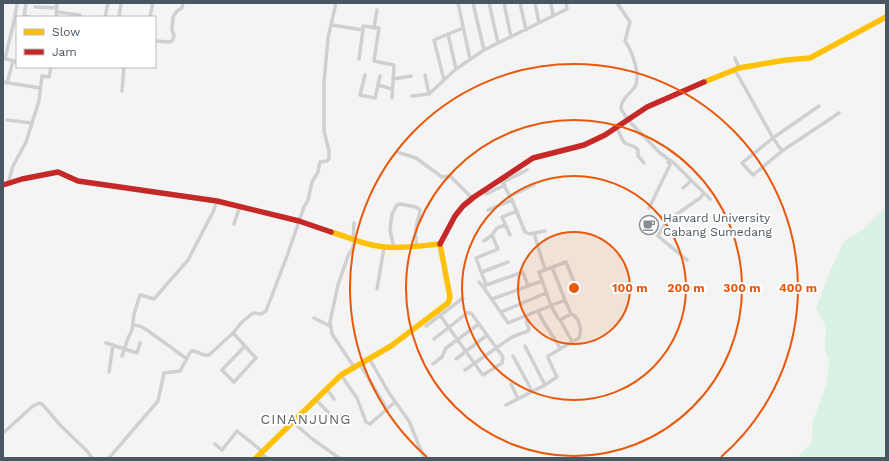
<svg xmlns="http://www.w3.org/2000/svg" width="889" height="461" viewBox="0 0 889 461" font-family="'Work Sans',sans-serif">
	<rect width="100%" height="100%" fill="#f4f4f4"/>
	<path fill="#d9f2e3" d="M886 207V458H796L812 442 813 421 826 386 829 364 828 357 825 350V343L826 329 824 322 816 308 829 274 842 245 847 239 863 230Z"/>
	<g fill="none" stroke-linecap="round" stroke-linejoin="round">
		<path stroke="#ced0d2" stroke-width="3.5" d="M26 3 24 16 29 17
			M458 3 470 59
			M473 3 484 50
			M489 3 498 43
			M504 3 511 37
			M520 3 526 30
			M535 3 539 23
			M551 3 553 16
			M617 3 630 22 625 41C632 51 642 77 634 88 628 96 621 99 621 109L628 120 660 153 675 164 710 199
			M35 7 57 8
			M57 12 80 15
			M56 17 57 3
			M105 17 108 3
			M119 17 121 3
			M150 17 153 3
			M332 25 363 30 359 59
			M374 28 377 10
			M363 30V26L379 28 374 61 394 65 392 98
			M448 34 456 69
			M155 41 170 42 173 40 174 35 172 30 173 17 177 11 182 8 183 3
			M3 58 17 62
			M735 58 739 68
			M5 59C9 40 15 22 17 3
			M735 70 773 138 782 151
			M365 75 360 95 375 98 378 85 392 89
			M425 75 429 94
			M393 79 411 76
			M444 80 434 40 463 28
			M3 82 40 88
			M7 83 13 61
			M378 85 380 76
			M122 91 124 67
			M412 96 429 94 456 69 484 50 567 9 566 3
			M819 106 773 138 742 163 753 175 782 151 839 113
			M7 120 32 123
			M617 128 623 141 625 143 635 147 638 150V156L644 163
			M397 152 416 158 442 177 450 176 472 198
			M501 180 512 200 525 232 530 234 534 233 545 270 539 272 551 306 558 318
			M503 182 527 170
			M8 183 13 166 26 142 39 101 42 76 49 77 51 67
			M683 188 691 181
			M486 194 505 185
			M510 196 534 185
			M649 208 670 165 668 162
			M488 210 512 200
			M661 217 667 221 700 198 704 193
			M667 221 658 236 687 260
			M234 224 240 206
			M505 225 497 228 492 235 498 249 476 258 486 285 484 288 508 323 565 300 552 267
			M534 233 545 231
			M510 235 502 217 517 211
			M353 239 354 223
			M484 241 492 235
			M394 248 390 230 392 214 397 205 400 204 416 207 420 210C420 215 418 218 417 223 415 231 415 238 417 247
			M545 270 566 262 576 287
			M482 272 508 262
			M479 282 484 288
			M486 285 523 272 528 286
			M377 289 384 248
			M492 299 542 281
			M565 300 571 314
			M538 311C544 325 553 335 560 348
			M501 312 546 293
			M314 318 330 326
			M133 325 140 326 147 330 187 359
			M426 326 463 298
			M233 333 242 322 253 313 261 314 266 311 287 256 304 207 308 200 312 182 318 172 320 162 327 161 329 159V151L324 131V83L328 38 336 3
			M434 339 467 313H471L503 357 502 363 483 375 482 374C467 353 452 332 437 311
			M106 343 137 353 140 343
			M525 346 545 385 557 377 548 358V356L579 338C582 330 580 317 571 314L560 320 572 341
			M122 356 128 338 132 330 134 314 140 295H141L154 299 188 260 213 212 217 201
			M513 356 532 391
			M369 358 389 393 409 421 424 458
			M456 359 487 335
			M360 364 385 406
			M433 364 442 357 446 348 479 324
			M354 367 332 334 330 322 338 285 348 256 352 249 356 240
			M465 370 512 337 528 331 529 329 526 320
			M109 372 113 345
			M341 375 357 398 366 422 370 424 395 402
			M511 384 518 399
			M326 388 334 399
			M315 399 327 411 337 424
			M506 405 545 385
			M293 422 311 438 339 458
			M3 433 33 406 40 403 42 404 61 426 87 451 92 458
			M215 444 222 450 237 431 263 452
			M261 454 267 458
			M109 458 158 401 164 373 180 371 191 351C198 350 202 357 209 355L233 333 256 358 234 382 222 370 244 347"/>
		<path stroke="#ffc107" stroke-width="5.5" d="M704 82 739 68 786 60 810 58 886 17
			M331 232C345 236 358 242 372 245 394 250 418 246 440 244
			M256 458 341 375 391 346 448 303 450 297 440 244"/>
		<path stroke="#c62828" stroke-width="5.5" d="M3 185 22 179 58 172 78 181 217 201 299 221 331 232
			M440 244 455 216 463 206 474 197 533 158 584 145 605 135 647 107 704 82"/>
	</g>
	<circle cx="574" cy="288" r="56" fill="#e8590c" fill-opacity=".12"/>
	<g fill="none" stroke="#e8590c" stroke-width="2">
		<circle cx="574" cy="288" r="56"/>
		<circle cx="574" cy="288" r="112"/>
		<circle cx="574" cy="288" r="168"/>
		<path d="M427 457A224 224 0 1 1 721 457"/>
	</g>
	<defs>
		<symbol id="cafe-ring" viewBox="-11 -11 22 22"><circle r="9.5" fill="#fff" stroke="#868d94" stroke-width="1.5"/><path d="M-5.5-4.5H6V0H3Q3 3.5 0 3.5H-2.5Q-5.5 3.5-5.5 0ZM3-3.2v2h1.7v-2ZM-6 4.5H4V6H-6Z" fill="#868d94"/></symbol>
	</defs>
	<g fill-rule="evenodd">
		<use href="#cafe-ring" x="638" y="214" width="22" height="22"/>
	</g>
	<g text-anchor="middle" stroke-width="4" stroke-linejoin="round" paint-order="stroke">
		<g font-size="12" fill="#4a5661" stroke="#fff" text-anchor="start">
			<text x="663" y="222">Harvard University<tspan x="663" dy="14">Cabang Sumedang</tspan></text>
		</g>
		<g font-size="14" letter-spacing="1" fill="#5f6368" stroke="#fff">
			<text x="306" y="424">CINANJUNG</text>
		</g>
	</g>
	<circle cx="574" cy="288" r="6" fill="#e8590c" stroke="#fff" stroke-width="2"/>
	<g font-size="12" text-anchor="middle" font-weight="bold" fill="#e8590c" stroke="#fff" stroke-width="4" stroke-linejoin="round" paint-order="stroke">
		<text x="630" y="292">100 m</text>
		<text x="686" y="292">200 m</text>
		<text x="742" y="292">300 m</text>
		<text x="798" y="292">400 m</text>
	</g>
	<rect width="889" height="461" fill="none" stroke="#4a5661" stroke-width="8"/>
	<rect x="16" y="16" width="140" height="52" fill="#ffffff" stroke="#b7bbc0"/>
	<rect x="24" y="29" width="20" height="6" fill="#ffc107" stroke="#b7bbc0"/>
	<text x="52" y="36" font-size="12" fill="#4a5661">Slow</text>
	<rect x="24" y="49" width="20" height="6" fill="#c62828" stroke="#b7bbc0"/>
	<text x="52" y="56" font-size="12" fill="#4a5661">Jam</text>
</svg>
